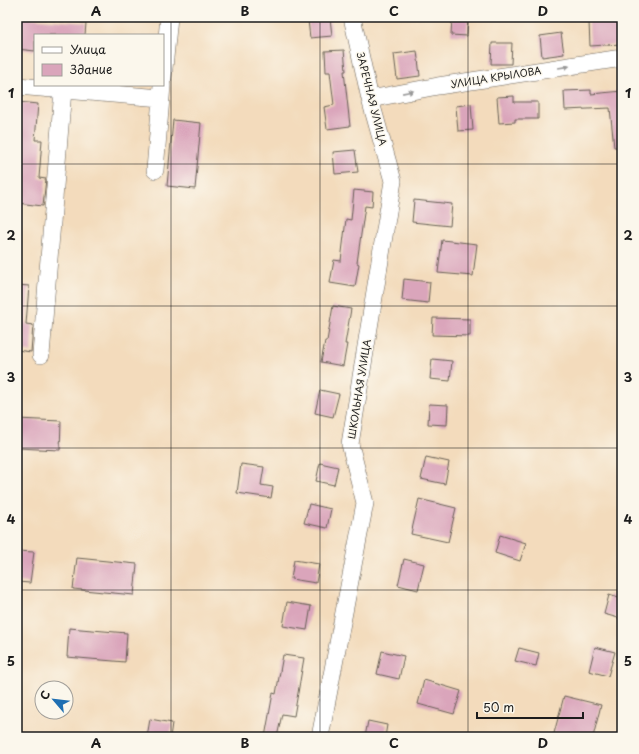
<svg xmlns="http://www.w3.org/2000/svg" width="639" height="754" viewBox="0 0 639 754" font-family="'Playpen Sans',sans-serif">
	<rect width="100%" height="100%" fill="#fbf7ec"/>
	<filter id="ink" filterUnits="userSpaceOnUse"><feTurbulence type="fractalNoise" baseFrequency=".025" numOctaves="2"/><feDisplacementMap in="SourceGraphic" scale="8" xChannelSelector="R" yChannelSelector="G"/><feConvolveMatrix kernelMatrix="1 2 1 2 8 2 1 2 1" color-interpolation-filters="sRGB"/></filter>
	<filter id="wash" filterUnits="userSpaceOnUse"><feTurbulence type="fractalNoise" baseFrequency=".012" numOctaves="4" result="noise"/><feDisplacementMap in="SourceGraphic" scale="16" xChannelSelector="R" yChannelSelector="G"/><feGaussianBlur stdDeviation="0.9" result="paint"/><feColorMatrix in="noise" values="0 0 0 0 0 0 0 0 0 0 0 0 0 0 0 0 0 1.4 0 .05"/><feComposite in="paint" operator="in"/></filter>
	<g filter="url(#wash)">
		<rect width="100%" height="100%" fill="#f3dbbc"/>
		<g id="blocks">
			<path fill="#daa5bb" d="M17 17 86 23 85 35H35V51L17 49Z
				M452 17H468L467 36 451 35Z
				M330 18 332 36 310 38 308 20Z
				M622 20V44L590 46 589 22Z
				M561 33 564 54 542 57 540 36Z
				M492 43H512L511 64H491Z
				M344 50 346 71H344L350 126 327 129 324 107 334 105 330 72H326L325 51Z
				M417 51 420 76 397 79 394 54Z
				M591 90V94L622 91V147H614L610 108 565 110 564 91Z
				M514 96V102H538V119H515V122L499 123 497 97Z
				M17 102 38 104 35 140H42L39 178 46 179 43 206 17 203Z
				M471 104 473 130 458 131 456 106Z
				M173 120 201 123 195 189 167 186Z
				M355 150 358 172 335 174 333 152Z
				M354 190 373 192 372 207 365 206 357 263 359 264 355 287 330 283 334 260 341 261 346 219 351 220Z
				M414 200 452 204 450 226 412 222Z
				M442 240 477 244 473 276 438 273Z
				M404 279 430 282 428 303 402 300Z
				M17 285 29 286 26 324 33 325 31 352 17 350Z
				M333 306 351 309 345 344H347L343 366 321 362 325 341H327Z
				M433 318 470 319V336L432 335Z
				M432 359 452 361 450 381 430 379Z
				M320 390 339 394 333 417 315 413Z
				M429 404 448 405 447 425 428 424Z
				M17 419 61 421 60 450 17 448Z
				M426 457 449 462 445 484 421 479Z
				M320 463 338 467 334 485 316 481Z
				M241 464 264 467 261 485 273 487 271 498 237 493Z
				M419 499 456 508 448 542 411 534Z
				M309 504 331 509 327 528 304 523Z
				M500 535 526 543 520 561 495 553Z
				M17 551 34 552 30 583 17 582Z
				M77 558 137 564 134 595 73 589Z
				M404 559 424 564 418 590 398 585Z
				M294 560 319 564 316 583 291 579Z
				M609 595 622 599V619L604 614Z
				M287 602 311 606 307 630 283 626Z
				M69 628 127 633 125 662 67 657Z
				M595 647 615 652 608 676 589 671Z
				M519 648 539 653 536 666 515 661Z
				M382 651 404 656 399 679 377 674Z
				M283 655 304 658 294 716 282 714 277 737H265L273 693 276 694Z
				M424 680 461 691 454 714 418 704Z
				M564 696 601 705 593 737H553Z
				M150 719 172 723 170 737H147Z
				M368 721 387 725 385 737H365Z"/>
		</g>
	</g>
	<g filter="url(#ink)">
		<use href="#blocks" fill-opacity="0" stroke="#675f54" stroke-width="1"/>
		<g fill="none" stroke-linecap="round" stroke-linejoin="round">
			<defs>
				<path id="street" d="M163 78 169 17
					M17 86 161 98 162 85
					M370 99 438 86 622 58
					M155 170 161 98
					M41 355 63 90
					M320 737 365 503 350 444 393 181 370 99 352 17"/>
			</defs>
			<use href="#street" stroke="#675f54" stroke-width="18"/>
			<use href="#street" stroke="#fff" stroke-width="17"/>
		</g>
		<defs><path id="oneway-solid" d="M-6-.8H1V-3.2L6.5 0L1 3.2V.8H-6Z"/></defs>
		<g fill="#999">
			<use href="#oneway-solid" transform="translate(564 67) rotate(-9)"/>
			<use href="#oneway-solid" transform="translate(408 92) rotate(-11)"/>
		</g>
	</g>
	<path fill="none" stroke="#1c1c1c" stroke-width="1" stroke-opacity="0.55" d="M171 17V737M320 17V737M468 17V737M17 164H622M17 306H622M17 448H622M17 590H622"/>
	<g text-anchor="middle" stroke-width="3" stroke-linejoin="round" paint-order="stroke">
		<g font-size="10" fill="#1c1c1c" stroke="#fbf7ec">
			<text transform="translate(496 77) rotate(-9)" y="4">УЛИЦА КРЫЛОВА</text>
			<text transform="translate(372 99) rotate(76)" y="4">ЗАРЕЧНАЯ УЛИЦА</text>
			<text transform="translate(359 389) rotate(-81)" y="4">ШКОЛЬНАЯ УЛИЦА</text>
		</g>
	</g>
	<rect width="639" height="754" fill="none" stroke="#fbf7ec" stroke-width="44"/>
	<rect x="34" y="34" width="130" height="52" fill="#fbf7ec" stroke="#a29f99"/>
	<rect x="42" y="47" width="20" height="6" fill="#ffffff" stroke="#a29f99"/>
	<text x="70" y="54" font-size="12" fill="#1c1c1c">Улица</text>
	<rect x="42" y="64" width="20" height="12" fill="#daa5bb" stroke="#a29f99"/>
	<text x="70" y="74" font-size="12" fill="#1c1c1c">Здание</text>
	<g transform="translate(54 700) rotate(298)"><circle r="19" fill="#fbf7ec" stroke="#a29f99"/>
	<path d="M0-3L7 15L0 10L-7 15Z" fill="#1f6fb2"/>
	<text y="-6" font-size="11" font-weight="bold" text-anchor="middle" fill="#1c1c1c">С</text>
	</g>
	<path d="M477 712v6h106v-6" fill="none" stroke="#1c1c1c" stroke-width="2"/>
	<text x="483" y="712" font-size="12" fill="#1c1c1c" stroke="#fbf7ec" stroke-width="3" paint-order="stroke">50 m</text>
	<rect x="22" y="22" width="595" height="710" fill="none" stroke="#1c1c1c" stroke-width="1.5"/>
	<g font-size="13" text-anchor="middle" font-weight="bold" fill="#1c1c1c">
		<text x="96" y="16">A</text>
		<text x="245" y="16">B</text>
		<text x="394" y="16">C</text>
		<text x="543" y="16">D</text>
		<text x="11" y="98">1</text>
		<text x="628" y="98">1</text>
		<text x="11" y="240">2</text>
		<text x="628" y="240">2</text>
		<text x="11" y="382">3</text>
		<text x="628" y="382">3</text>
		<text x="11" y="524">4</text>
		<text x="628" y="524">4</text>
		<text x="11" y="666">5</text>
		<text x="628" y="666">5</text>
		<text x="96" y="748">A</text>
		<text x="245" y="748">B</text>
		<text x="394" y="748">C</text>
		<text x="543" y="748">D</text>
	</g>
</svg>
